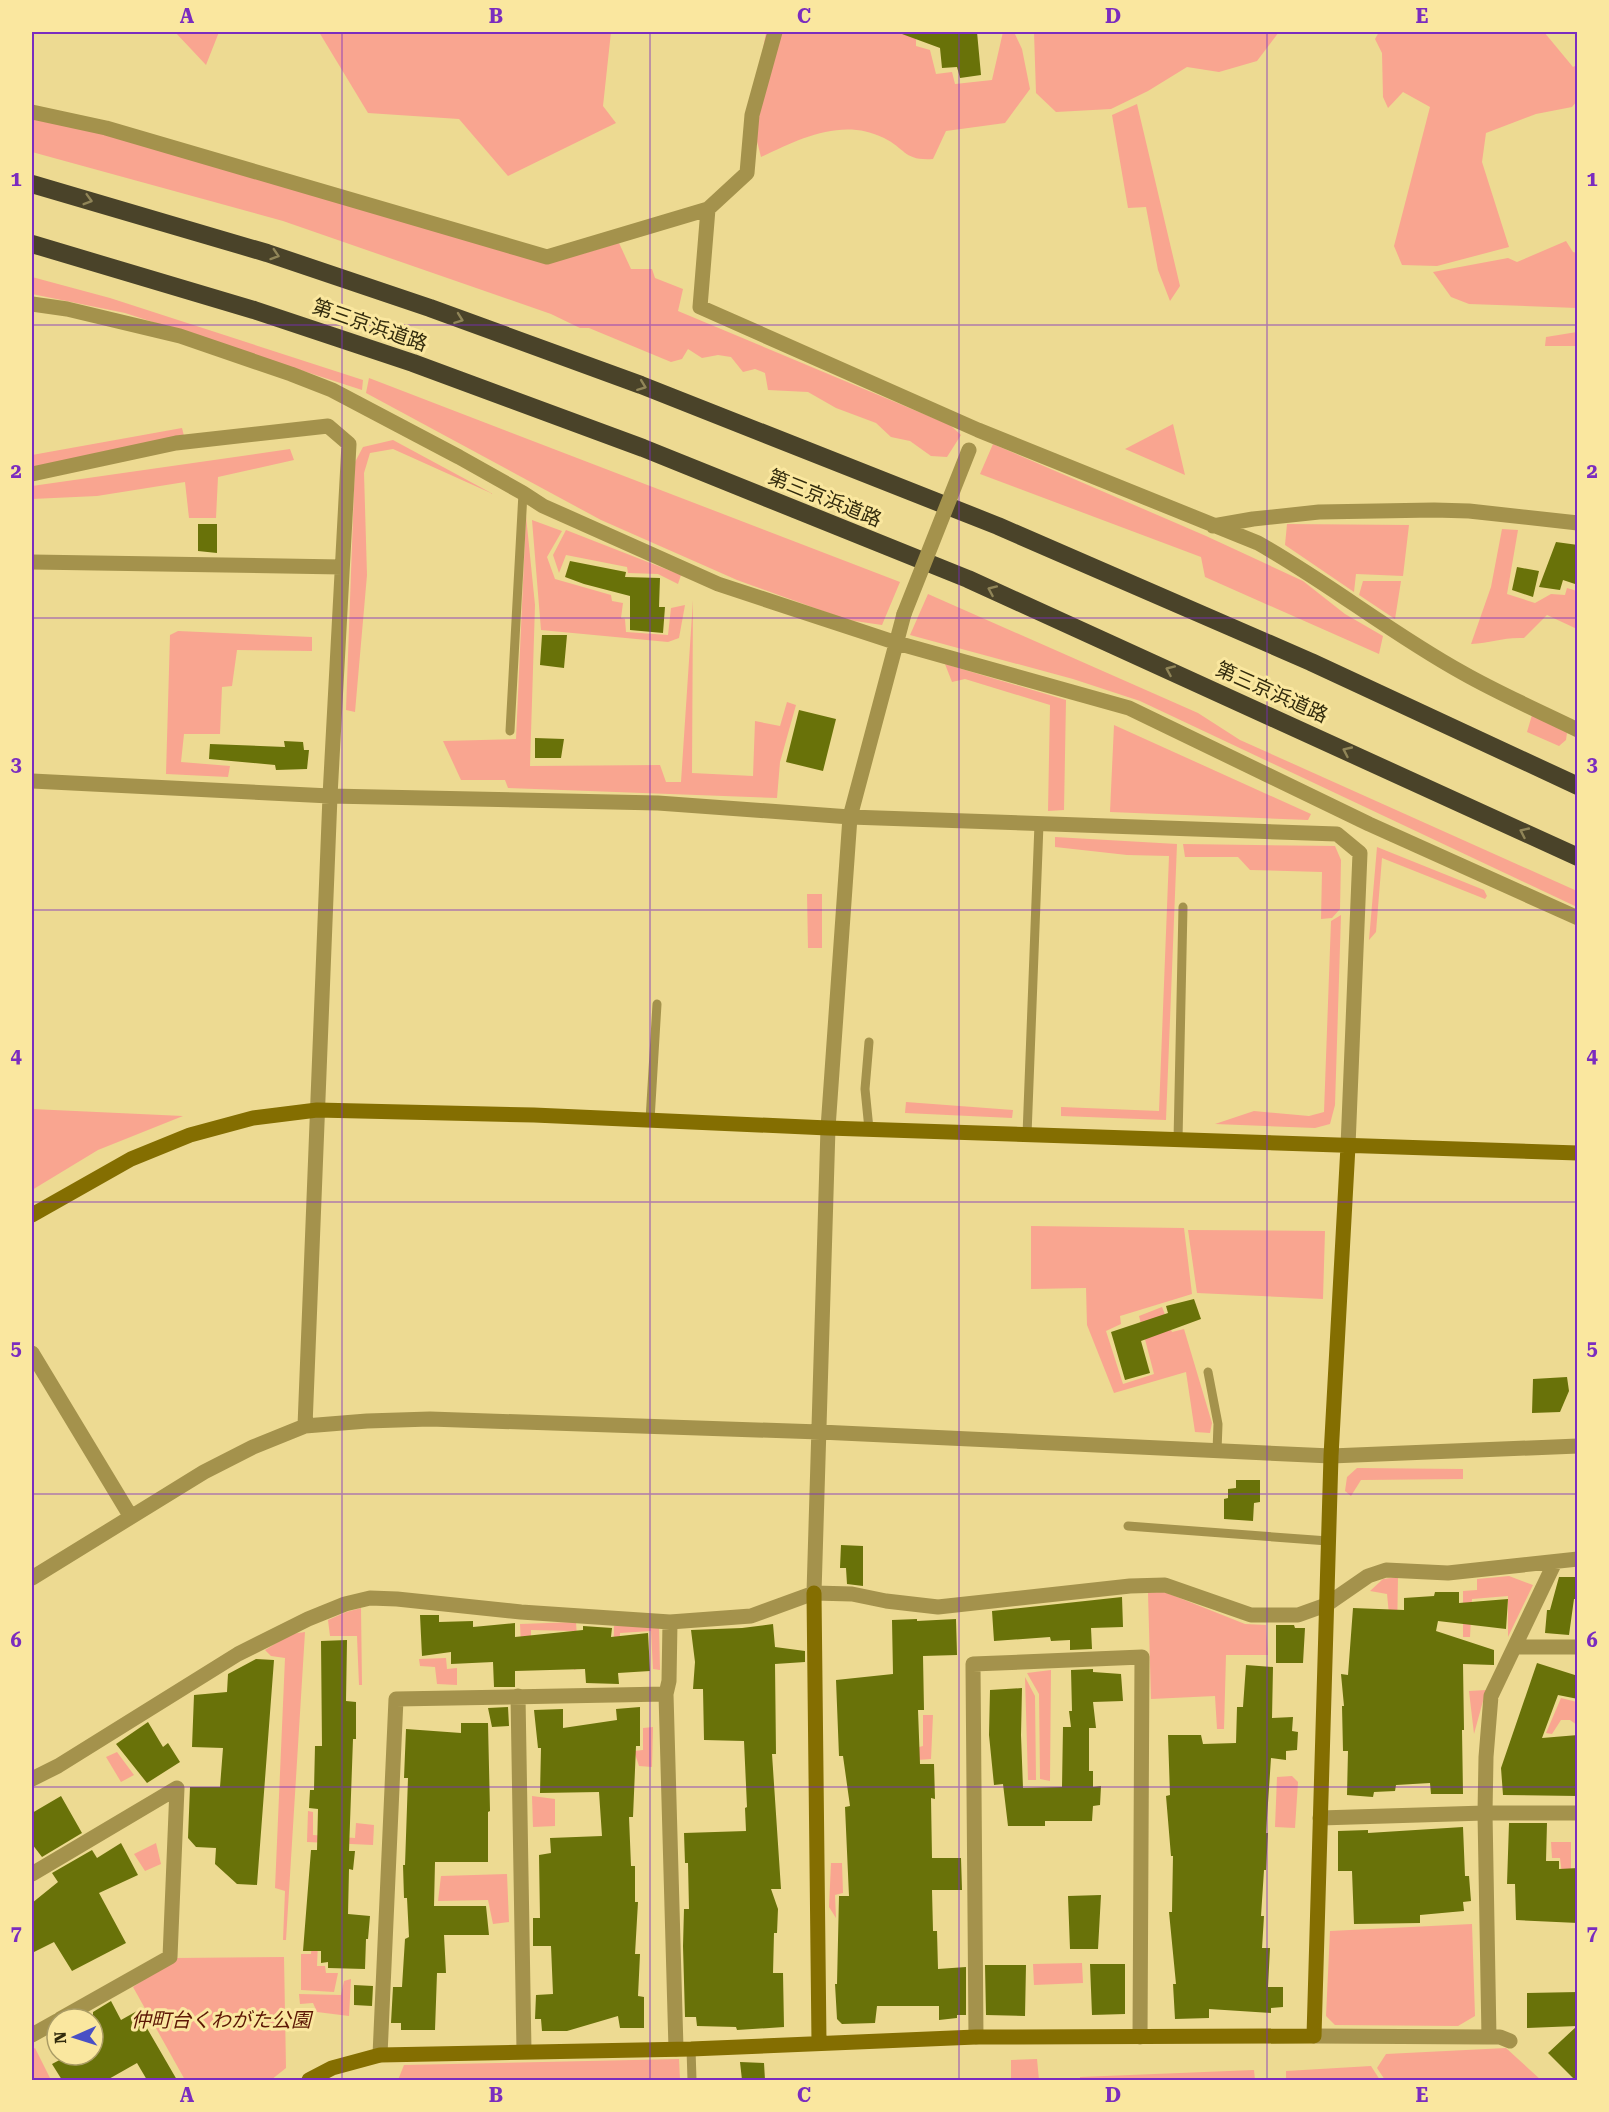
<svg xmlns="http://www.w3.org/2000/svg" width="1609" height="2112" viewBox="0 0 1609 2112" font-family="'Roboto Serif','Noto Sans JP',serif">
	<rect width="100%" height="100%" fill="#edda92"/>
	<path fill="#f9a590" d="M175 32H219L206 65Z
		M319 32H611L603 106 616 123 508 176 459 119 368 113Z
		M766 32H916V46L930 50 936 74 952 72 955 84 992 80 1003 32H1014L1022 49 1030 89 1005 123 946 131 933 159C904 161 906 149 884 138 842 117 799 139 761 157L751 118Z
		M1034 32H1279L1257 61 1219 72 1187 67 1148 91 1111 109 1056 112 1036 93Z
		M1379 32H1544L1573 67 1577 65V101L1572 107 1536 114 1486 133 1482 162 1509 247 1437 266 1402 265 1394 246 1430 107 1403 92 1388 108 1383 97 1382 53 1375 39Z
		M1137 104 1180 286 1170 301 1158 270 1146 207 1128 208 1112 115Z
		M32 118 103 133 547 264 619 243 631 269H652L655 278 683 289 678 311 950 425 961 435 947 457 931 456 910 441 891 437 876 423 836 408 808 392 768 390 765 373 755 369 743 372 731 357 718 355 702 358 688 349 682 359 671 362 589 328H580L551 314 283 221 32 152Z
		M1566 241 1573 252 1577 253V308L1469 304 1451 297 1433 272 1508 258 1517 262Z
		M32 277 110 298 363 380 362 390 125 313 32 294Z
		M1577 332V346H1545L1546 337Z
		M369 378 900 582 882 625 848 620 737 580 601 520 366 393Z
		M1173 424 1185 475 1125 449Z
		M182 428 184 436 32 468V455Z
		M393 440 493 494 393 449 370 453 364 473 367 575 355 712 346 710 355 462 363 447Z
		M993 444 1206 536 1303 581 1345 614 1383 636 1379 654 1205 577 1201 557 980 474Z
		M290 449 294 460 218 477 216 518H189L185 482 97 496 32 499V486Z
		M526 516 535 605 530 766 660 765 666 782H681L693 600 692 773 753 776 755 721 780 726 787 702 796 705 780 762 777 798 508 788 505 780H461L443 741 516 739Z
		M532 520 562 531 547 557 555 579 611 595 612 601 623 603 621 618 625 619 626 632 668 635 671 608 685 605 679 638 668 642 541 630Z
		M1287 524 1409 525 1403 576 1356 574 1354 592 1285 545Z
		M1502 529 1518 530 1507 594 1535 603 1551 594 1565 595 1567 588 1577 591V629L1547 615 1524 638C1503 637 1491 643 1471 644L1491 587Z
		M566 530 681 575 678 584 658 574 628 573 627 567 566 555 559 573 553 555Z
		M1363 581H1401L1395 619 1359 595Z
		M928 594 1198 713 1240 740 1577 891V907L1140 701 1073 679 910 635Z
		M178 631 312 637V651L237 650 232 686 222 687 220 734H184L181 762 230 766 228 777 166 774 170 635Z
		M945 664 1066 700 1064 810 1048 811 1050 705 965 679 952 682Z
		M1532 715 1567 733 1566 740 1559 746 1527 732Z
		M1114 725 1311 814 1308 820 1110 812Z
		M1055 837 1177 844 1166 1120 1061 1116V1107L1159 1111 1169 856 1127 855 1055 847Z
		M1183 844 1335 846 1341 860 1340 909 1332 918 1321 919 1322 872 1250 870 1238 857H1185Z
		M1377 847 1484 890 1487 896 1485 899 1382 858 1376 932 1369 940Z
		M807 894H822V948H808Z
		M1341 915 1335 1105 1330 1124 1315 1128 1215 1124 1254 1111 1309 1116 1324 1112 1331 921Z
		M906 1102 1013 1110 1012 1118 905 1113Z
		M32 1109 183 1116 98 1150 32 1190Z
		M1031 1226 1184 1228 1192 1294 1120 1316 1121 1324 1106 1331 1123 1384 1154 1374 1139 1316 1162 1307 1172 1332 1184 1329 1212 1423 1210 1433 1195 1432 1186 1372 1114 1393 1087 1325 1086 1288 1031 1289Z
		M1188 1230 1325 1231 1323 1299 1197 1293Z
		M1357 1468 1463 1469V1479L1361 1480 1351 1496 1345 1491 1347 1477Z
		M1509 1576 1533 1585 1508 1637V1596L1472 1599 1470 1637H1463V1591L1477 1590V1579Z
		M1398 1577 1397 1634 1391 1635 1387 1594 1370 1591 1383 1579Z
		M1162 1591 1245 1624 1266 1625 1268 1655H1226L1224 1729H1217L1215 1696 1151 1699 1148 1593Z
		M361 1608 362 1685H359L357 1636H330L328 1620 346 1612Z
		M576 1622 579 1668 574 1670 572 1631 531 1630V1663L522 1664 520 1624Z
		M614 1626H659L660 1670 653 1669 651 1631 620 1633 619 1665 613 1666Z
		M305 1632 286 1940H283L285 1891 275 1888 285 1658 271 1656 265 1650 291 1634Z
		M446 1658 447 1669 457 1668V1685L437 1684 435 1667 420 1666 419 1659Z
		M1051 1670 1050 1781 1040 1779 1039 1694 1027 1673Z
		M1025 1677 1035 1696 1036 1780H1028Z
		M1486 1690 1474 1734 1469 1691Z
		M1561 1698 1577 1702V1725L1570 1720H1561L1552 1734 1546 1733Z
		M923 1715H933L931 1759 917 1760 915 1748 923 1746Z
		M653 1727 652 1767 639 1766 634 1751 643 1750V1728Z
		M117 1752 134 1775 121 1782 106 1757Z
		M1292 1776 1298 1782 1295 1828 1275 1827 1277 1777Z
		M532 1796 555 1799V1826L533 1827Z
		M308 1811 313 1812V1835L355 1838 356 1823 374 1825 373 1845 307 1842Z
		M1551 1842H1571V1918L1564 1891 1560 1858H1552Z
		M156 1843 161 1864 145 1871 134 1854Z
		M831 1863H842L843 1893 835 1895 836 1918 829 1907Z
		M507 1874 509 1922 493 1924 488 1900 438 1901 441 1876Z
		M1472 1924 1475 2016 1458 2026 1335 2025 1326 2016 1330 1931Z
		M312 1941 318 1942 317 1966H325L326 1973H338L334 1992 301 1990V1954H311Z
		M284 1957 286 2068 271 2080H185L133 1987 176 1958Z
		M1082 1963 1083 1983 1034 1985 1033 1964Z
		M351 1979 349 2016 317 2012 313 2003 300 2004 299 1994 341 1995 344 1981Z
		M35 2048 51 2080H32V2050Z
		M1506 2048 1541 2080H1385L1377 2068 1386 2054Z
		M679 2059 680 2080H398L404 2065Z
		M1037 2059 1039 2080H1011V2060Z
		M1371 2066 1380 2080H1286V2071Z
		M1254 2070 1255 2080H1080V2077Z"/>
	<path fill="#697209" d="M902 32H977L981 75 960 78 957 67 942 68 940 48 902 34Z
		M198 524H217V553L198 551Z
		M1556 542 1578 545V585L1563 580 1560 590 1539 587Z
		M570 561 626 572 625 577 660 578 659 607H665L663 633 630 630V596L584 584 565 577Z
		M1517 567 1539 571 1533 597 1512 590Z
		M542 635H567L564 668 540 665Z
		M799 710 836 719 823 771 786 762Z
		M535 738 564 739 561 758H535Z
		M284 741 303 742 304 750H309L307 769 276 770 275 765 209 759 210 744 285 747Z
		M1194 1299 1201 1319 1141 1341 1150 1373 1125 1380 1111 1332 1168 1313 1166 1306Z
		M1567 1377 1569 1391 1560 1412 1532 1413 1533 1379Z
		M1236 1480H1260V1502L1254 1503 1253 1521 1224 1519V1499L1228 1498V1489L1236 1488Z
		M841 1545 863 1546V1586L847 1584 846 1568H840Z
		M1559 1577H1578V1599H1574L1569 1635 1545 1633 1547 1610H1550Z
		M1435 1592H1459V1603L1508 1599 1506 1629 1438 1621 1436 1631 1494 1650V1665L1463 1664 1464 1730H1462L1463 1794H1431L1430 1783 1396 1785 1395 1791 1374 1792 1373 1797 1347 1795 1348 1751H1343L1342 1706H1344L1341 1674 1348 1675 1353 1608 1404 1610V1598L1434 1596Z
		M1122 1597 1123 1627 1091 1628 1092 1649 1070 1650V1640L1051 1641 1050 1637 994 1641 992 1611Z
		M420 1615H439V1622L473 1621V1627L515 1623V1637L583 1630V1626L612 1628 611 1637 648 1633 650 1671 618 1673 619 1684 586 1683 585 1669 515 1671V1687H494L493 1662 451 1664V1652L422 1656Z
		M917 1619V1621L956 1619 957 1655 923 1656 924 1710H918L920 1764H934L935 1799 931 1798 932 1858H961L962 1890H932L933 1931H937L938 1969 966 1967V2015H957V2018L939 2020V2006H877L875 2023 842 2024 837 2019 835 1984H837L839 1896H849L845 1807 850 1806 843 1756H839L836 1680 893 1674 892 1620Z
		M773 1624 775 1647 805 1651V1662L775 1664 776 1754H772L781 1889H771L778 1909 777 1933H774L773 1973H783L784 2027 737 2030 736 2027 697 2026 696 2017H685L683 1946 684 1909H689L688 1863H685L684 1833 746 1831 745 1808 747 1807 744 1741 704 1740 703 1689H693L695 1662 691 1630 742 1628Z
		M1276 1625H1294L1295 1628H1305L1303 1663H1276Z
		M347 1640 346 1701 356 1702V1739H353L349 1851H355L353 1870 349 1869 348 1914 370 1916 368 1939H366L365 1969 328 1968V1962L321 1963V1951H303L311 1850H317L318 1809 309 1808 310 1790H314L315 1746H322L321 1641Z
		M256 1659 274 1660 257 1885 237 1884 215 1864 216 1848 196 1847 188 1838 190 1787H220L223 1748 192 1747 194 1695 227 1692 228 1674Z
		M1537 1663 1578 1676V1699L1558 1695 1542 1738 1578 1735V1796L1503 1795 1501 1768Z
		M1246 1665 1273 1667 1272 1718 1293 1717 1292 1731 1298 1732 1297 1750 1286 1751V1760L1271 1758 1266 1833H1268L1266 1870H1264L1261 1916H1264L1262 1948H1270L1268 1987H1283V2007L1271 2008V2013L1209 2009V2018L1175 2019 1173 1984H1176L1169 1912H1172L1173 1856H1171L1166 1796 1170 1795 1168 1735H1201L1203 1744 1236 1743 1237 1707H1243Z
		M1093 1669V1672L1121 1674 1123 1701 1093 1702 1096 1728H1089V1771H1093V1787L1101 1786 1100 1805 1093 1806 1092 1821H1045V1826H1008L1003 1784 994 1785 989 1735 990 1690 1022 1688 1021 1735 1023 1788 1062 1787 1063 1727H1071L1069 1711H1072L1071 1670Z
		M508 1707 509 1726 492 1727 488 1708Z
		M640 1707V1746H636L633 1817H629L631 1866H635V1902H638L635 1954H640L638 1996 644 1997V2028H620L618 2016 567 2031H542L541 2019H535L536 1995 553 1994 551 1946H533V1918H540L539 1855 551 1853 550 1838 602 1836 599 1792 540 1793 541 1748H538L534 1710 563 1709V1728L617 1720 616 1709Z
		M148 1722 163 1747 168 1743 180 1762 147 1783 116 1744Z
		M461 1723H488L490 1811 488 1812V1862H435L434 1906H486L489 1935H444L446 1973H437L435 2030H401V2023H391L393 1987H402L405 1939 409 1937 407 1898H404L403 1865H405L408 1778H404L406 1729 461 1733Z
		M61 1796 82 1833 42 1857 32 1844V1813Z
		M1509 1823H1547L1546 1861H1559V1869L1578 1868V1923L1516 1920 1515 1884H1507Z
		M1463 1827 1465 1876H1469L1471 1901 1463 1902 1464 1911 1420 1915V1923L1354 1924 1352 1871H1338V1831L1368 1830V1833Z
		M121 1843 138 1875 99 1893 126 1943 72 1971 54 1942 32 1953V1903L58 1882 52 1873 92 1850 97 1858Z
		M1101 1895 1098 1949H1070L1068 1896Z
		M1090 1964H1125V2014L1092 2015Z
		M985 1965H1026L1025 2016 986 2015Z
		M354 1985 373 1986 372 2006 354 2005Z
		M1578 1992V2080H1575L1548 2053 1577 2026 1527 2028V1993Z
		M111 2001 121 2020 137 2011 177 2080H147L137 2063 107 2080H62L52 2064 69 2055H93V2012Z
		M740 2062 764 2063 765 2080H742Z"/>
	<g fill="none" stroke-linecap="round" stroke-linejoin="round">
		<path stroke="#a4924c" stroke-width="9" d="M510 731 523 493
			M650 1120 657 1004
			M869 1129 865 1089 869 1042
			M1027 1135 1039 824
			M1178 1140 1183 907
			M1208 1372 1218 1424 1217 1451
			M1128 1526 1328 1541
			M691 2049 692 2080"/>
		<path stroke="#a4924c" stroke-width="15" d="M32 112 106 128 547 257 708 209 747 173 752 115 775 32
			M708 209 700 307 978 430 1258 543C1329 583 1392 634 1463 673 1500 694 1539 711 1578 730
			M32 304 67 309 180 336 291 374 332 390 459 457 523 493 543 506 718 584 897 643 1129 708 1369 824 1578 918
			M32 474 176 443 328 426 349 444 330 796 305 1426
			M1213 526 1253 519 1319 512 1434 510 1469 511 1578 523
			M32 562 342 567
			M32 781 330 796 658 803 850 817 1337 834 1360 853 1348 1146
			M32 1353 131 1517
			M32 1578 204 1472 253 1447 305 1426 367 1421 430 1419 820 1432 1331 1456 1578 1446
			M814 1593 828 1128 850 817 904 614
			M1515 1647H1578
			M666 1694 669 1681 670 1622
			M518 1696 524 2051
			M32 1779 58 1766 238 1654 308 1619 345 1604 370 1598 397 1599 521 1612 670 1622 751 1616 814 1593 852 1594 886 1601 938 1607 1130 1586 1165 1585 1251 1615H1298L1326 1605 1368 1576 1386 1570 1448 1573 1578 1559
			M1320 1818 1485 1813H1578
			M32 1874 177 1788 170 1957 60 2019
			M32 2035 57 2021
			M1314 2036 1489 2037 1485 1813 1486 1757 1491 1696 1555 1562
			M976 2037 973 1664 1142 1657 1140 2037
			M1489 2037H1500L1510 2041
			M380 2055 396 1699 666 1694 676 2049"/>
		<path stroke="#846e01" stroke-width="15" d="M32 1215 131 1159 190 1135 253 1118 317 1110 534 1115 828 1128 1578 1153
			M814 1593 819 2043
			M309 2080 332 2068 380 2055 691 2049 976 2037 1314 2036 1331 1456 1348 1146"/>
		<path stroke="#4a4329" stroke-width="18" d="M32 184 267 253 430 308 641 385 998 526 1311 662 1578 786
			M32 244 254 310 413 363 643 448 968 579 1578 857"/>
		<path stroke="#a4924c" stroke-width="15" d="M904 614 969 450"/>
	</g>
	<defs><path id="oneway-chevron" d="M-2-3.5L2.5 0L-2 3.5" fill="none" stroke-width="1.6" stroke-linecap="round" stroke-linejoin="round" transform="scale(1.5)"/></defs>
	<g stroke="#908558">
		<use href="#oneway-chevron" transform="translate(88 200) rotate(16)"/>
		<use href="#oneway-chevron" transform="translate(275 255) rotate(18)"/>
		<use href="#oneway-chevron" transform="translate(459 319) rotate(20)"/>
		<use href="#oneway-chevron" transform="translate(642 386) rotate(21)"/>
		<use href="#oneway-chevron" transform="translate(992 590) rotate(-156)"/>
		<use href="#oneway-chevron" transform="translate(1170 670) rotate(-156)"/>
		<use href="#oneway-chevron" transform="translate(1347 751) rotate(-155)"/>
		<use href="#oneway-chevron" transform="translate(1524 832) rotate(-155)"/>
	</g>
	<path fill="none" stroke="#7b2cbf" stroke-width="1.5" stroke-opacity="0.55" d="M342 32V2080M650 32V2080M959 32V2080M1267 32V2080M32 325H1578M32 618H1578M32 910H1578M32 1202H1578M32 1494H1578M32 1787H1578"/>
	<g text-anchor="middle" stroke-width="6" stroke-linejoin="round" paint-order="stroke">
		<g font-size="20" fill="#322b0d" stroke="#fae79f">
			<text transform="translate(370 325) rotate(19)" y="7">第三京浜道路</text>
			<text transform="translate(825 498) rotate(22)" y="7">第三京浜道路</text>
			<text transform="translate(1272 692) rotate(24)" y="7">第三京浜道路</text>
		</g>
		<g font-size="20" font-style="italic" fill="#5c1604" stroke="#fae79f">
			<text x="221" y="2027">仲町台くわがた公園</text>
		</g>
	</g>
	<rect width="1609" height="2112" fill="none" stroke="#fae79f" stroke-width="66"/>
	<g transform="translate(75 2037) rotate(267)"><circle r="28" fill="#fae79f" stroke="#aa9c65" stroke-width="1.5"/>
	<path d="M0-4.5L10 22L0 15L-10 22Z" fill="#4950c5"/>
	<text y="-9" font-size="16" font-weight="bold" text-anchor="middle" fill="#322b0d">N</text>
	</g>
	<rect x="33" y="33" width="1543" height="2046" fill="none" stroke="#7b2cbf" stroke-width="2"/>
	<g font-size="20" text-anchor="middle" font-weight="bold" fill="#7b2cbf">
		<text x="187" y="23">A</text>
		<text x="496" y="23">B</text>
		<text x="804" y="23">C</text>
		<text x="1113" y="23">D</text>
		<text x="1422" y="23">E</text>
		<text x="16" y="186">1</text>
		<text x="1592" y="186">1</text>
		<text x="16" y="478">2</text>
		<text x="1592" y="478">2</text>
		<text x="16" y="771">3</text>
		<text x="1592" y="771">3</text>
		<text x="16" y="1063">4</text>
		<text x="1592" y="1063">4</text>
		<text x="16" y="1355">5</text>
		<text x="1592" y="1355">5</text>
		<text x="16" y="1647">6</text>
		<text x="1592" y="1647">6</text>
		<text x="16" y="1940">7</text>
		<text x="1592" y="1940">7</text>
		<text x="187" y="2102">A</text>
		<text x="496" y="2102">B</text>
		<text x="804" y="2102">C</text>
		<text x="1113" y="2102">D</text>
		<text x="1422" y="2102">E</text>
	</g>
</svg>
